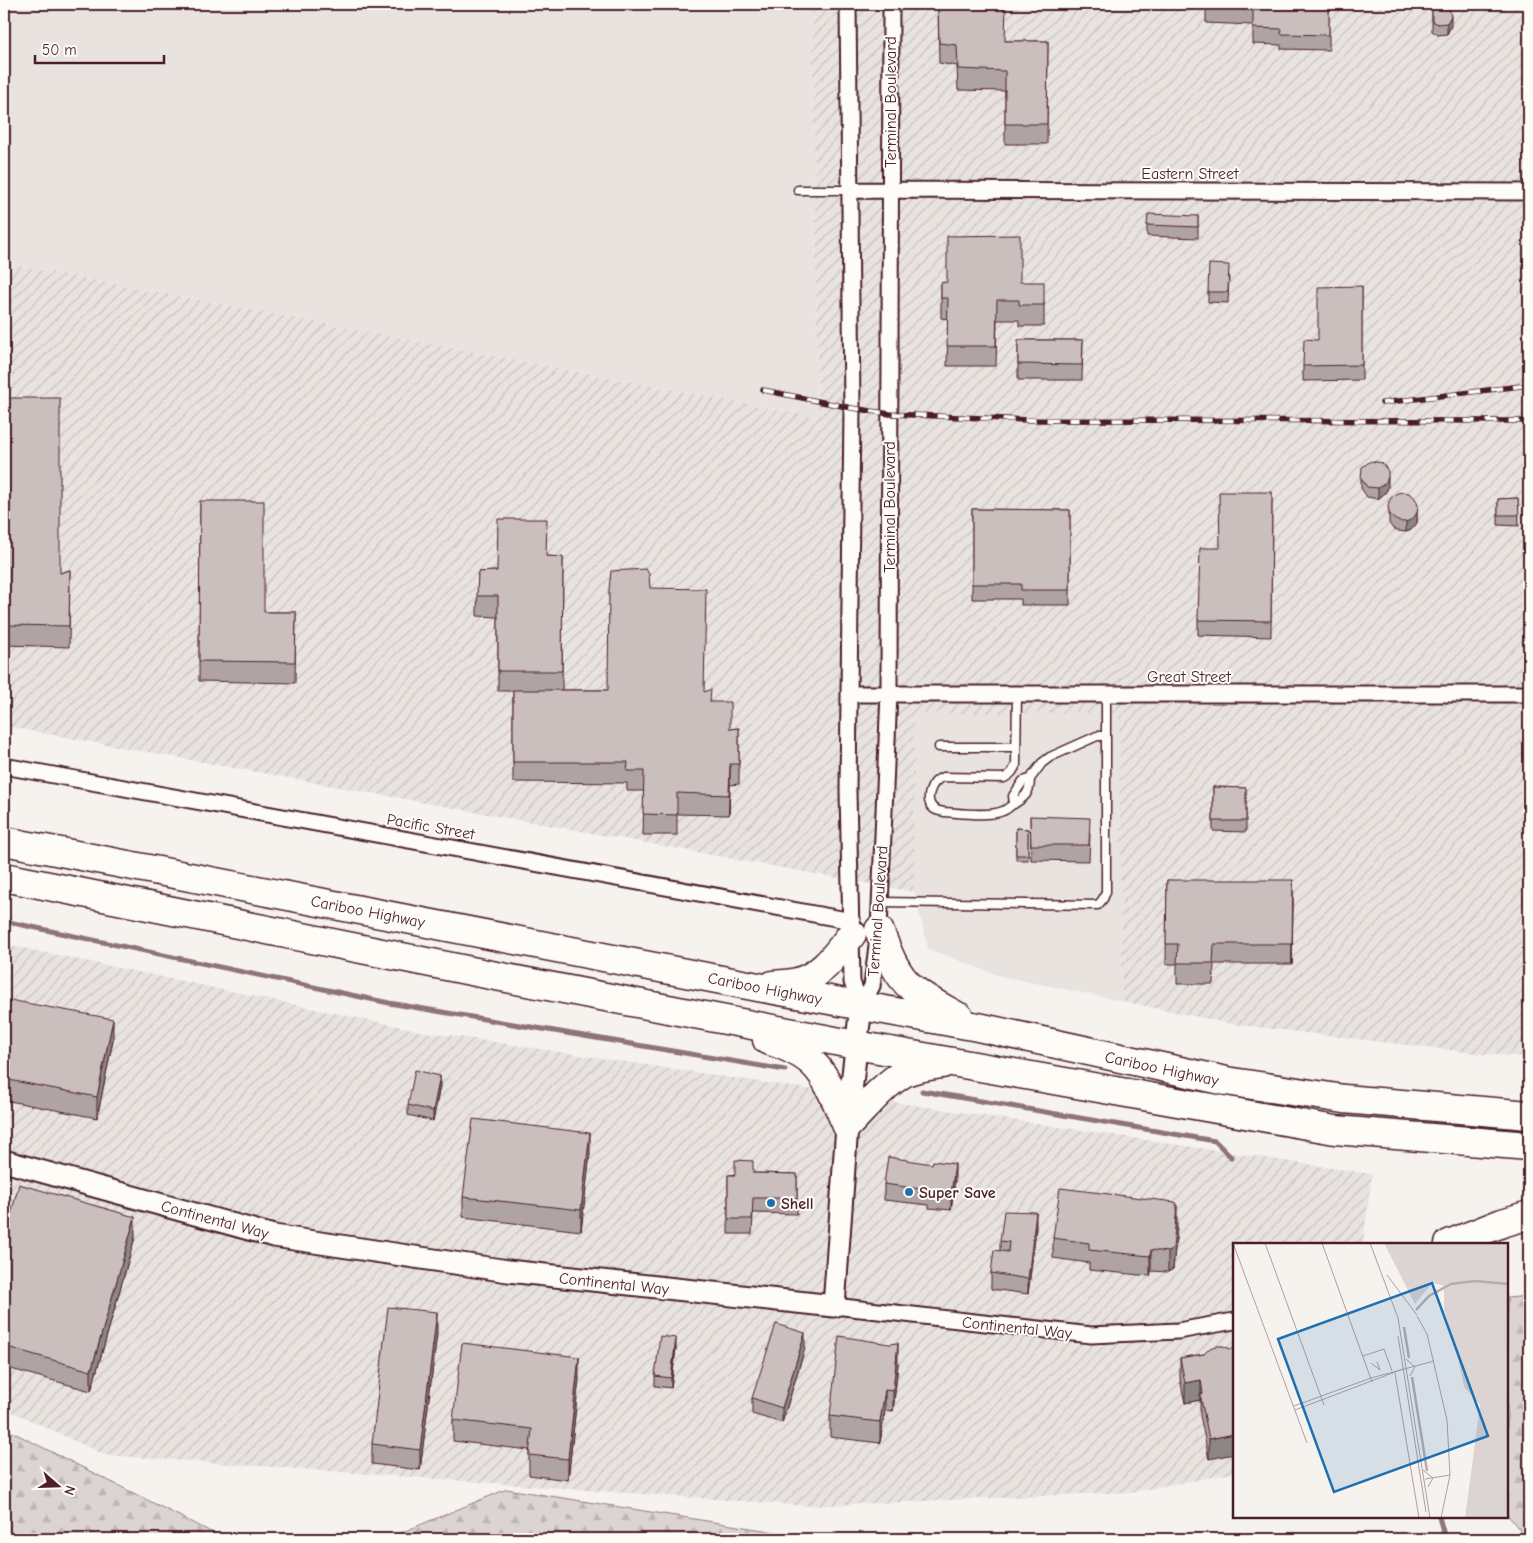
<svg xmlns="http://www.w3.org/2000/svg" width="1533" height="1543" viewBox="0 0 1533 1543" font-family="'Comic Neue',sans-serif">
	<defs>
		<pattern id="industrial-furrows" width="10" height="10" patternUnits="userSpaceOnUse" patternTransform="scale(1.25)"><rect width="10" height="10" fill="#e9e3e0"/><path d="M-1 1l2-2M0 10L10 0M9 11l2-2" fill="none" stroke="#c9c2c0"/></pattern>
		<pattern id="forest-firs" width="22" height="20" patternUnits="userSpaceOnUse" patternTransform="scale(1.25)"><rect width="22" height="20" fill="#dcd4d2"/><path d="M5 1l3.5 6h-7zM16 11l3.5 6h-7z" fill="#beb6b4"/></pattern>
	</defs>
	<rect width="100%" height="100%" fill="#f6f3ef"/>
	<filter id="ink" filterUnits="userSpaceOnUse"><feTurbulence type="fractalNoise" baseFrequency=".02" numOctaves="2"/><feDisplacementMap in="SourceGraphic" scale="10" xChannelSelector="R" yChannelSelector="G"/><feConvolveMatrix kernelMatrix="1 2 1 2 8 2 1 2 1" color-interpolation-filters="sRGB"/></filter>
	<g filter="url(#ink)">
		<path fill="#e9e3e0" d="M4 4H812L818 417 4 263Z
			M913 713H1120L1122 1001 1000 976 928 949 914 892Z"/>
		<path fill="url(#industrial-furrows)" d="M812 4H1529V1057L1482 1054 1231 1024 1122 1001 1119 713H914V892L4 726V263L818 417Z
			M4 944 421 1031 1372 1174 1363 1244H1234V1473L1132 1492 808 1506 105 1455 4 1408Z"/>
		<path fill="url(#forest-firs)" stroke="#937a7e" d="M1529 1296V1539H1527L1507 1514V1298Z
			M4 1428 199 1526 225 1539H4Z
			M507 1489 819 1539H386Z"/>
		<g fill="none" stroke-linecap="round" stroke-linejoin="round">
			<path stroke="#8e7378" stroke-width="5" d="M4 921 389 1003 785 1070
				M922 1091 1215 1141 1231 1157
				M1439 1517 1445 1539"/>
			<defs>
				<path id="lane" d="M798 190H851
					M1017 693 1016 765C1013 771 1011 775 1004 778L943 777C931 781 924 800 933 808 936 811 940 811 944 812 960 813 989 817 1003 811 1006 810 1009 807 1012 805 1024 798 1030 794 1030 779
					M939 747H1016
					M1014 804 1013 796 1023 781 1030 779 1042 763 1050 757 1097 736H1106
					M880 902 1098 905 1103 899 1106 892V693"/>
				<path id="street" d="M848 4 852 408 848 791 852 982 861 1006
					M851 190 1529 192
					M849 694H1529
					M4 766 852 921
					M861 1006 872 986 879 930 889 693 891 4
					M834 1306 1091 1335 1178 1331 1234 1321"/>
				<path id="secondary" d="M4 1161 274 1236 508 1271 834 1306 847 1126 861 1006"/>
				<path id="highway" d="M4 841 758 987 978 1027 1226 1081 1344 1099 1529 1115
					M4 877 496 976 856 1045 1335 1130 1529 1146
					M879 930C887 950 895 974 912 988 926 1000 943 1008 959 1017
					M773 985C781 984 789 984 797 982 822 976 837 953 852 934
					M767 1040C823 1057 825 1077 847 1126 865 1108 882 1086 904 1073 916 1067 929 1066 942 1064
					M1449 1244 1502 1223 1529 1215"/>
			</defs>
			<use href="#lane" stroke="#4a1f2b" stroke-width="11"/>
			<use href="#street" stroke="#4a1f2b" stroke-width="19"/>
			<use href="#secondary" stroke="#4a1f2b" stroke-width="25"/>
			<use href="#highway" stroke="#4a1f2b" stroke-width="31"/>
			<use href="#lane" stroke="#fdfcf7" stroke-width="8"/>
			<use href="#street" stroke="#fdfcf7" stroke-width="15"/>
			<use href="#secondary" stroke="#fdfcf7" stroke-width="21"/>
			<use href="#highway" stroke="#fdfcf7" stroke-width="28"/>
			<defs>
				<path id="rail" d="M763 390 852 408 890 414 1027 420 1529 421
					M1382 403 1529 385"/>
			</defs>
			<use href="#rail" stroke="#4a1f2b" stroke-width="5.5"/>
			<use href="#rail" stroke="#fdfcf7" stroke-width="4" stroke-dasharray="11" stroke-linecap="butt"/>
		</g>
		<path fill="#afa4a3" stroke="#4a1f2b" d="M938 4 1006 41H1048L1047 144H1005V91L958 90 957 66 939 63Z
			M1206 4H1329V50L1281 49V45L1253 44V25L1206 23Z
			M1432 11 1451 26 1447 34 1438 35 1432 31Z
			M1198 216V238L1147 236V225Z
			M1229 275 1228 303 1208 302V292Z
			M1020 282 1044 302V326H1019V320H997L996 366H947L948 319 941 318V283Z
			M1362 286V380L1303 381V366L1318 340Z
			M1018 340H1083L1082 380H1018Z
			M4 398 60 573 70 570 69 647 4 645Z
			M1361 478 1388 487 1386 492 1378 499 1367 497 1361 488Z
			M1272 492 1271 637 1198 635V620L1220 548Z
			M1518 498 1519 526 1498 525V499Z
			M200 501 264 612H296L295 683 199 681Z
			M1389 502H1417V523L1411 530 1406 532 1398 531 1393 529 1389 523Z
			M972 509 1070 510V605H1021V599H972Z
			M546 556 563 557 562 690H608L650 588 704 692 711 702 730 729 739 728V784L730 785 729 815 677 814V835H643L644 791H627V783L513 782V691H498V617L477 616 478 572 497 571Z
			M1213 787 1246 788V832L1213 831Z
			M1030 816 1090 833 1089 861 1031 860Z
			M1016 828 1028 829V860H1016Z
			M1167 880 1293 901 1292 964H1214L1213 984H1177V964H1166Z
			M4 999 113 1040 97 1118 4 1100Z
			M440 1086 433 1121 408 1115V1105Z
			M590 1153 581 1231 463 1217V1197Z
			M753 1173 797 1174V1214L753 1213 752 1234H728V1175Z
			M955 1179 951 1210 929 1208V1205L884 1200V1184Z
			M1177 1227 1173 1269 1168 1272 1151 1271 1150 1276 1089 1270V1263L1053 1258V1238Z
			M1036 1228 1028 1294 991 1289V1273L1000 1251V1241Z
			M135 1237 91 1391 4 1367V1240Z
			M437 1333 420 1470 372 1464V1444Z
			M1223 1346 1209 1459 1200 1415V1400L1185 1403 1180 1379V1358L1204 1354Z
			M676 1348 671 1388 655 1386V1376Z
			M805 1348 782 1423 752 1414V1398Z
			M898 1364 893 1411 885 1410 880 1443 830 1437V1416Z
			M579 1378 568 1480 529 1475V1450L453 1441V1420Z"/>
		<path fill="#8e8685" stroke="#4a1f2b" d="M1451 16V26L1447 34V23Z
			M1388 477V487L1386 492 1378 499V488Z
			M1417 512V523L1411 530 1406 532V522Z
			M730 764V785L729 815V795Z
			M1293 880V901L1292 964V944Z
			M113 1019V1040L97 1118V1097Z
			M440 1076V1086L433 1121V1111Z
			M590 1133V1153L581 1231V1210Z
			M955 1164V1179L951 1210V1194Z
			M1177 1206V1227L1173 1269 1168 1272V1252Z
			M1036 1212V1228L1028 1294V1279Z
			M135 1217V1237L91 1391V1371Z
			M1151 1250V1271L1150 1276V1256Z
			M437 1312V1333L420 1470V1450Z
			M805 1333V1348L782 1423V1408Z
			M676 1338V1348L671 1388V1378Z
			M898 1343V1364L893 1411V1391Z
			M579 1357V1378L568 1480V1459Z
			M1201 1380V1400L1200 1394V1400L1185 1403V1383Z
			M885 1390V1410L880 1443V1422Z
			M1234 1434V1454L1209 1459V1439Z"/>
		<path fill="#cbbfbe" stroke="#4a1f2b" d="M938 4H1006L1005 41H1048L1047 124H1005V71L958 69 957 45 939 43Z
			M1206 4H1329V35L1281 34 1282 29 1253 28V10L1206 8Z
			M1443 4 1449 8 1451 16 1447 23 1438 24 1432 21V11L1436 5Z
			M1148 214 1198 216V227L1147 225Z
			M1020 235V282H1044V305H1019V300H997L996 346H947L948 298H941V283L947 282V236Z
			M1209 264 1229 265 1228 292H1208Z
			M1362 286V365L1303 366 1304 339 1318 340V287Z
			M1018 340H1083L1082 365 1018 364Z
			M4 398H60V573L70 570 69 626 4 625Z
			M1371 461 1382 463 1388 471V477L1386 482 1378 488 1367 487 1361 478 1362 467Z
			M1219 492H1272L1271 621 1198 620 1200 548H1220Z
			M1388 507a15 15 0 1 1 30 0a15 15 0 1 1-30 0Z
			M1518 498 1519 515H1498V499Z
			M200 501H264V612H296L295 662 199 661Z
			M972 509 1070 510V590H1021V584H972Z
			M498 519H547L546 556 563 557 562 671H498V596H477L478 572 497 571Z
			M646 569 649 574 650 588 706 589 704 692 711 689 710 702H730V729L739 728V764H730L729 795 677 793V815L643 814 644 771H627L628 762H513V690H608L609 589 611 571Z
			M1213 787 1246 788V821H1213Z
			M1030 816 1090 818 1089 845H1031Z
			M1016 828 1028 829V855H1016Z
			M1167 880H1293L1292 944H1214L1213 963H1177L1178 944H1166Z
			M4 999 113 1019 97 1097 4 1079Z
			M415 1070 440 1076 433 1111 408 1105Z
			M473 1119 590 1133 581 1210 463 1197Z
			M888 1157 932 1164 933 1161 955 1164 951 1194 929 1192V1190L884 1184Z
			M735 1160 753 1161V1173L797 1174V1198H753L752 1219H728V1175H735Z
			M19 1184 135 1217 91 1371 4 1346V1240Z
			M1060 1188 1175 1202 1177 1206 1173 1248 1168 1252 1151 1250 1150 1256 1089 1250V1243L1053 1238Z
			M1004 1211 1036 1212 1028 1279 991 1273 994 1250 1008 1252 1009 1242 1000 1241Z
			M388 1307 437 1312 420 1450 372 1444Z
			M776 1324 805 1333 782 1408 752 1398Z
			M660 1336 676 1338 671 1378 655 1376Z
			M839 1336 889 1344 898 1343 893 1391 885 1390 880 1422 830 1416Z
			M462 1343 579 1357 568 1459 529 1455 532 1429 453 1420Z
			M1215 1346H1223L1230 1349 1234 1348V1434L1209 1439 1200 1394H1203L1201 1380 1185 1383 1180 1358 1204 1354 1210 1348Z"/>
	</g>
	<g fill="#1f6fb2" stroke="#fdfcf7" stroke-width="2">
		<circle cx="909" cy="1192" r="5"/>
		<circle cx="771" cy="1203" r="5"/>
	</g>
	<g text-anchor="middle" stroke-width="4" stroke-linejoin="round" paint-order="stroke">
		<g font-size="16" fill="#4a1f2b" stroke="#fdfcf7">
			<text transform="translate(890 102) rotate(-90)" y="6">Terminal Boulevard</text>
			<text x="1190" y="179">Eastern Street</text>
			<text transform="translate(889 507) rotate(-90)" y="6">Terminal Boulevard</text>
			<text x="1189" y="682">Great Street</text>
			<text transform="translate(431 826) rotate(10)" y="6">Pacific Street</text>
			<text transform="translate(368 911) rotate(11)" y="6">Cariboo Highway</text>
			<text transform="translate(877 911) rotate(-86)" y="6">Terminal Boulevard</text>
			<text transform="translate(765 988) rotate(11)" y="6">Cariboo Highway</text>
			<text transform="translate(1162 1068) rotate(12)" y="6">Cariboo Highway</text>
			<text transform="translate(215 1219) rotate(15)" y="6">Continental Way</text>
			<text transform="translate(614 1283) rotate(6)" y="6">Continental Way</text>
			<text transform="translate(1017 1327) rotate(6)" y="6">Continental Way</text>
		</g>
		<g font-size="16" font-weight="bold" fill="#4a1f2b" stroke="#fdfcf7" text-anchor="start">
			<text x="919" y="1198">Super Save</text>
			<text x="781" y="1209">Shell</text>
		</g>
	</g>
	<g transform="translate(1233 1243)">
		<rect width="275" height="275" fill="#f6f3ef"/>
		<path d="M151 0H275V275H232L247 162 231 144 223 105 211 67V43L199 40 182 61Z" fill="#dcd4d2"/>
		<path fill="none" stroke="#bbabac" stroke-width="2.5" d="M183 67 196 53 218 41 242 38 275 41M171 84 176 115M179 134 194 228"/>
		<path fill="none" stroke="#b19ea1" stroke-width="1" d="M0 0 74 200M32 0 91 162M89 0 139 139M137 0 165 75 197 275M154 32 184 72M184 73 194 91 214 177 217 232 208 275M165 93 193 269M130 113 151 106 159 128M173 116 182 124 177 133M138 120 147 127 144 119M162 130 186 275M61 163 138 135 201 118M62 167 170 126M190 227 200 235 195 244M192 236 217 232"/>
		<path fill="#1f6fb2" fill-opacity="0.15" stroke="#1f6fb2" stroke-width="2.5" d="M199 40 255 193 101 249 45 96Z"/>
		<rect width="275" height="275" fill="none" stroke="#4a1f2b" stroke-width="2.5"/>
	</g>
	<rect width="1533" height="1543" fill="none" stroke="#fdfcf7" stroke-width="20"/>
	<rect x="10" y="10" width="1513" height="1523" fill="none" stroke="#4a1f2b" stroke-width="2" filter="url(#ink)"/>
	<g transform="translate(58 1486) rotate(110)" stroke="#fdfcf7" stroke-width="4" paint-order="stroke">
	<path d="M0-4L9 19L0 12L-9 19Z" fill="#4a1f2b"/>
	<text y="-8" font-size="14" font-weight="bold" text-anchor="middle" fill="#4a1f2b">N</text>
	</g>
	<path d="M35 55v8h129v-8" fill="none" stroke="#4a1f2b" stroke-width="2.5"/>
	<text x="42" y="55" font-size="15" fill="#4a1f2b" stroke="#fdfcf7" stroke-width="4" paint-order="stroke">50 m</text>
</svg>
